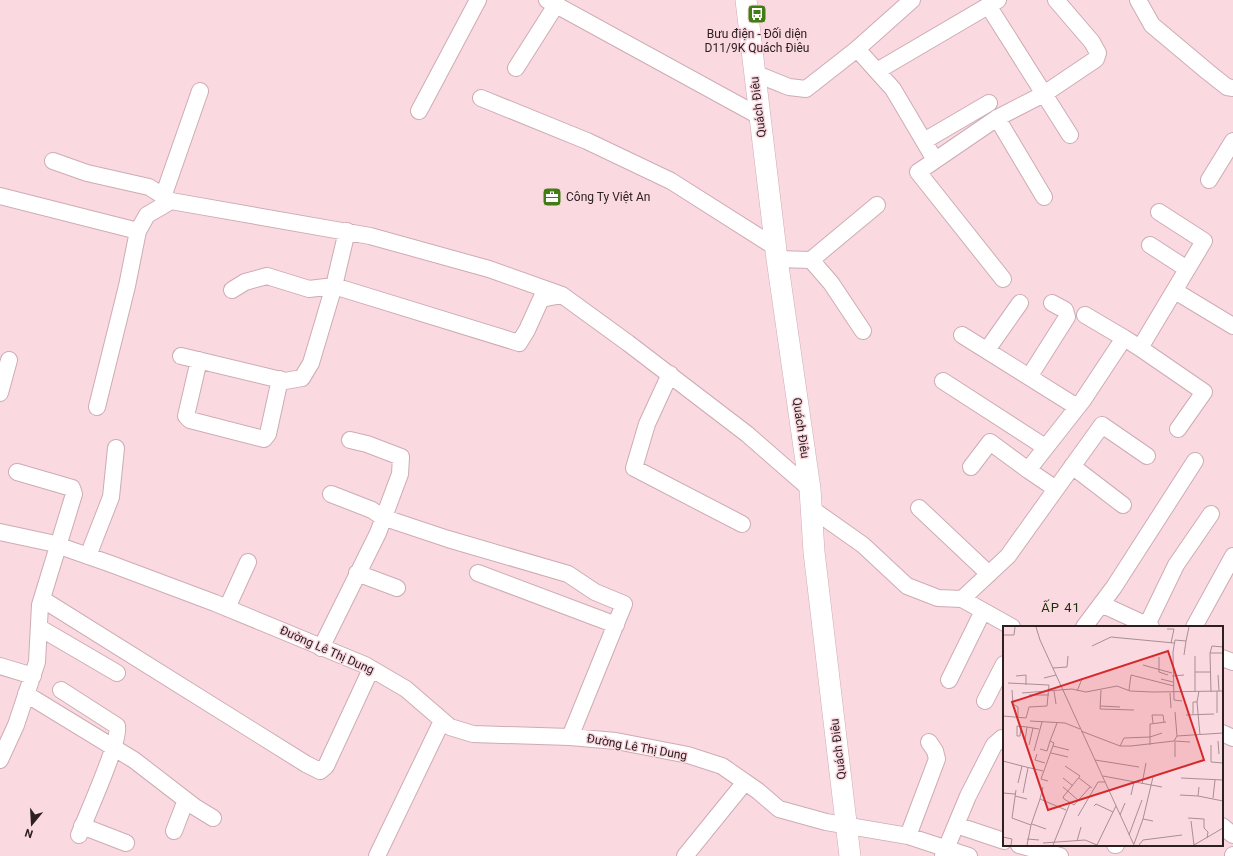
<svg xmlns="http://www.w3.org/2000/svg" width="1233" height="856" viewBox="0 0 1233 856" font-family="Roboto,sans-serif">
	<rect width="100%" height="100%" fill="#fbd9e1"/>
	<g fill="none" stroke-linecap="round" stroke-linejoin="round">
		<defs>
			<path id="minor" d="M547 0 759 116
				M1138 0 1152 25 1208 72 1227 87 1233 88
				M989 7 1070 135
				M857 49 893 89 935 160
				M516 68 556 5
				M877 71 998 0
				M754 73 789 87 806 89 857 49 912 0
				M481 98 587 141 671 181 775 247
				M419 111 478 0
				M997 118 1044 197
				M924 141 989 103
				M53 161 87 173 149 187 171 201
				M1209 180 1233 141
				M0 196 138 231 147 215 171 201 370 236 489 269 562 295 628 343 747 434 810 489
				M163 197 200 91
				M1150 245 1187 269
				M777 259 811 260 831 283 863 331
				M811 260 877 205
				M1003 279 918 172 997 118 1044 94 1096 59 1098 53 1092 42 1056 0
				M232 290 245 282 267 276 309 289 334 286 347 231
				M1175 291 1233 326
				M1085 315 1124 338
				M962 335 1077 407
				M1140 348 1204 392 1178 429
				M987 350 1020 303
				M181 356 285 381 302 378 311 363 334 286 519 343 527 330 541 299 562 295
				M199 360 186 416 190 420 264 439 268 434 280 379
				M670 374 647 424 634 468 742 524
				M1029 377 1067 317 1065 310 1052 303
				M943 381 1045 447
				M0 393 9 360
				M97 407 127 286 138 231
				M1072 466 1123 505
				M971 467 990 442 1028 470
				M1056 489 1102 425 1147 456
				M331 494 372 510 382 517 448 539 568 574 595 592 624 604 570 737
				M919 508 989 574
				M812 509 863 545 907 586 938 598 962 599 1012 627
				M0 532 51 543 111 564 215 603 365 665 406 689 450 727 473 734 570 737 616 741 688 755 722 766 758 791 779 809 826 822 908 836 969 856
				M88 556 111 497 116 448
				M357 573 397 588
				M478 573 616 625
				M42 599 306 764 320 771 326 766 371 669
				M962 599 1008 556 1056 489 1028 470 1083 400 1124 338 1140 348 1204 241 1159 212
				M1101 604 1151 627
				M227 608 248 562
				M1147 625 1176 565 1211 514
				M1084 627 1114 587 1195 461
				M1194 627 1233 556
				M40 628 117 673
				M321 648 378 533 400 474 401 457 367 444 350 440
				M1222 658 1233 662
				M0 666 33 676
				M949 680 983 611
				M61 690 117 726C121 740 86 817 79 835
				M26 694 134 760 195 807 213 818
				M985 701 1004 664
				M1222 733 1233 738
				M0 760 16 725 37 662 40 605 74 494 72 488 17 472
				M956 825 1004 841
				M82 826 126 843
				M1222 826 1233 835
				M174 831 186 800
				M908 836 937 759 935 751 929 742
				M1019 845 1060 856
				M1115 845H1116
				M377 856 442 721
				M685 856 745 782
				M943 856 968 796 994 745 1002 738H1004
				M1233 856V855"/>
			<path id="major" d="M746 0 777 259 810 489 814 552 850 856"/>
		</defs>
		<use href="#minor" stroke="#cdacb4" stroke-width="18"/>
		<use href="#major" stroke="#cdacb4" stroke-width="22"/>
		<use href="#minor" stroke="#fff" stroke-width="16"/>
		<use href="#major" stroke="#fff" stroke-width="21"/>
	</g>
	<defs>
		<symbol id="bus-square" viewBox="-11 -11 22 22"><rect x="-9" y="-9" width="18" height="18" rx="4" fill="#427c15" stroke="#fbd9e1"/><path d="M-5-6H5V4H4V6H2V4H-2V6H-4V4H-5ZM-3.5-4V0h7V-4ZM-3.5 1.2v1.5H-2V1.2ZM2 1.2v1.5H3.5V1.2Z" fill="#fff"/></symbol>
		<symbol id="office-square" viewBox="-11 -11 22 22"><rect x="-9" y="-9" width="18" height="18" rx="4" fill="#427c15" stroke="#fbd9e1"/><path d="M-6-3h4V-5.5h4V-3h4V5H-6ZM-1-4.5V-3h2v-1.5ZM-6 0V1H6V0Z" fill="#fff"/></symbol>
	</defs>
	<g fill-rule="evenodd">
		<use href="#bus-square" x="746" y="3" width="22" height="22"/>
		<use href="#office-square" x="541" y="186" width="22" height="22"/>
	</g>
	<g text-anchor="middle" stroke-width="3" stroke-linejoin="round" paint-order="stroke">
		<g font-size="12" fill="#2c2023" stroke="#fbd9e1">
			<text x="757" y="38">Bưu điện - Đối diện<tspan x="757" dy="14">D11/9K Quách Điêu</tspan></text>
			<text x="566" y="201" text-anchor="start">Công Ty Việt An</text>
		</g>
		<g font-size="12" fill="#2c2023" stroke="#fbd9e1">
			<text transform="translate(758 107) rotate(-97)" y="4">Quách Điêu</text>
			<text transform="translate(801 428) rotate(82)" y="4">Quách Điêu</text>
			<text transform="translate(327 650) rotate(24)" y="4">Đường Lê Thị Dung</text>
			<text transform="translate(637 747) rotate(10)" y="4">Đường Lê Thị Dung</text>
			<text transform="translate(838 749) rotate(-97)" y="4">Quách Điêu</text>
		</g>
		<g font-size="13" letter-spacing="1" fill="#183404" stroke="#fbd9e1">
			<text x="1061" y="612">ẤP 41</text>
		</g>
	</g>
	<g transform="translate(1003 626)">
		<rect width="220" height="220" fill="#fbd9e1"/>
		<path fill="none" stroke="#a88f95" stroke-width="1" d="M33 1 37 14 131 219M164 3H171L168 17M0 9H11L12 1M89 20 108 11 171 17M207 27 209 20 220 21M181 29 183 15M156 31V46L165 49M140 39 169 47M50 42 64 41 65 30M192 46V30M215 49 216 65M13 50 23 49V59M169 50 181 49M41 52 53 49M158 53 170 56M9 64 10 78 15 81V91M98 64 97 83 131 84M126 64 128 49 171 60M51 65 53 78M74 65 79 53M192 65V46H207M208 66 207 27H220M19 67 69 63 83 66 114 60 127 65 149 66 220 65M167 67 168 82M26 69H46M179 75 171 74 170 26 172 14 183 15 186 1M194 76 197 109M97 80 117 81M172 86 174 110M214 87V65M190 88V76H194L196 65M183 89 211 88M0 90 23 92 26 81 44 80 46 59 5 57M27 95 62 97 77 103M150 97 149 89H160L161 96M18 101 17 110H14V100L24 101 36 103M78 105 117 120H128L171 115 174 110 220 107M22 114 24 101M171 115 187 116M215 115 216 128M26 119 30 102M147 119V111L159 107M208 119V136L220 137M50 120 66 124M117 120 121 112 147 111V98L163 96M37 123 44 125 47 115M31 125 39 96M48 127 65 131M34 128 32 134 42 137M172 131V116M92 134 136 141M0 135 19 140 15 157M19 140 40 145M62 140 77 150 60 171 61 173 71 179 87 161M100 150 159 161M60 152 70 160M76 152 89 162M178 152 220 154M45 155 38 153 51 117 47 115 54 97M139 158 143 137M60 161 75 174M196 161 195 170 220 175M13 164 9 192 28 199 24 219M0 167 12 168M20 167 25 142M128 169 131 156M177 169 195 170M12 170 24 173M210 172 212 154M37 173 40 161M91 180 93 178 110 186 113 180M117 189 122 177M75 190 95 156H102M185 192 201 193V202L205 206 204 212M140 193 150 151M188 195 191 219M29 198 43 203M28 199 37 173 63 184M126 209 139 174M0 211 9 213 8 219M24 213 36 214M74 215 78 201M40 217 82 214 94 219 110 186M131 218 140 193 150 195M50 219 67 177M136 219 140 214 179 209M191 219 220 202"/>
		<path fill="#d62828" fill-opacity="0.15" stroke="#d62828" stroke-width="2" d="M165 25 201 134 45 184 9 76Z"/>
		<rect width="220" height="220" fill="none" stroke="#2c2023" stroke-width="2"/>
	</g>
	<g transform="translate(32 824) rotate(198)" stroke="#fbd9e1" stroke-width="3" paint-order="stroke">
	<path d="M0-3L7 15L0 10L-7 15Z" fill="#2c2023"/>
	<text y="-6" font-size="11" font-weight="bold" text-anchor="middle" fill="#2c2023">N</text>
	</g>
</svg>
